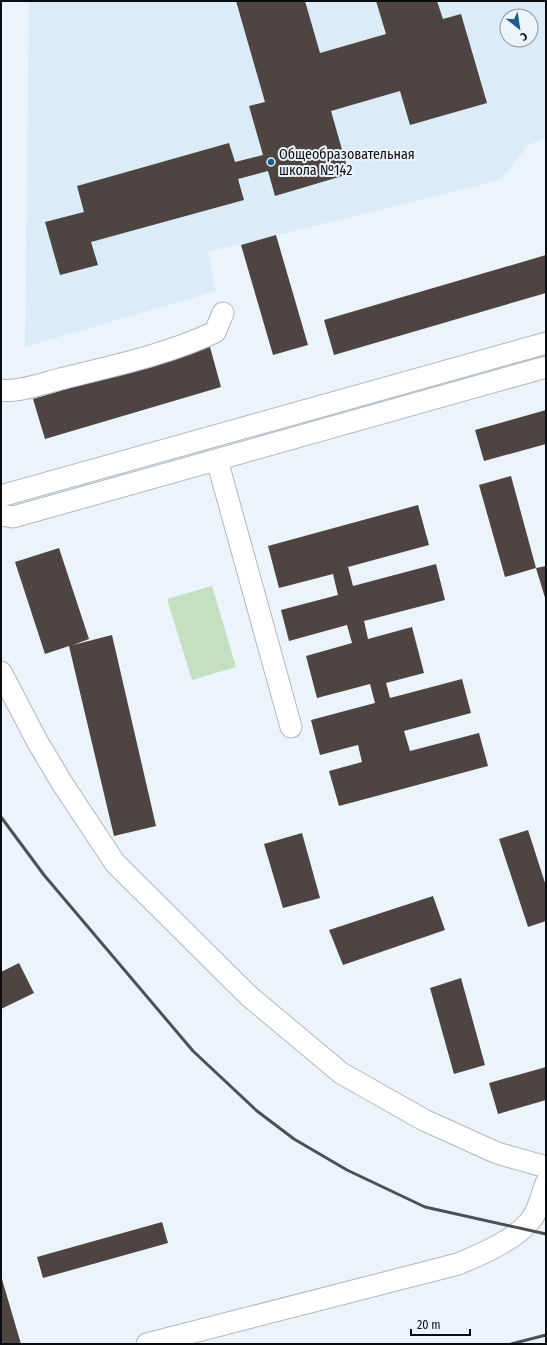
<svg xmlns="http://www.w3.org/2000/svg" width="547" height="1345" font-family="'Fira Sans Condensed',sans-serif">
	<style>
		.built { fill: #dbebf8; fill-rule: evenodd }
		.green { fill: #c5dfc1 }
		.building { fill: #4e4442 }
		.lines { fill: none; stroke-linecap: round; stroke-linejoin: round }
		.minor-casing { stroke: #b0b8bf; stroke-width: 23 }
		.minor { stroke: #fff; stroke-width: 21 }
		.rail { stroke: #4c5054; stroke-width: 3 }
		.poi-dot { fill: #1b5c91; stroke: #ebf4fb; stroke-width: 1.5 }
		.labels { text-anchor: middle; stroke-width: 4; stroke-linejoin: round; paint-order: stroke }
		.poi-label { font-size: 14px; fill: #0a0d0f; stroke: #ebf4fb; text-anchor: start }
	</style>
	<rect width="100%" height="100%" fill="#ebf4fb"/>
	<path class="built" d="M29,1H546V137L529,145L500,180L208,252L216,291L25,347ZM507,16H531V40H507Z"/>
	<path class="green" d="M212,586L236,667L192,680L167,599Z"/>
	<path class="building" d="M236,1H305L320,53L386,34L376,1H437L443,19L461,14L487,103L410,125L400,91L331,111L349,174L275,196L268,171L238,179L244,200L91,242L98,265L60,275L45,222L84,212L77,186L229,143L235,162L263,155L249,106L265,102Z
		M276,235L308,345L273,355L241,245Z
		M546,255V293L334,355L324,320Z
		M210,347L221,387L45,439L33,399Z
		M546,410V444L484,461L475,430Z
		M511,476L536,568L505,577L479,485Z
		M418,505L429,545L348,567L353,586L436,564L445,600L364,621L368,639L412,627L424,673L386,683L390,698L462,679L471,713L404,731L410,751L479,733L488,766L339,806L329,771L362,762L358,745L320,755L311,720L375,703L370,684L317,698L306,656L352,643L347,625L289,641L281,610L338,595L333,574L279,588L268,546Z
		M59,548L89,639L73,645L112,635L156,826L114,836L69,646L45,654L15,562Z
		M546,566V601L536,568Z
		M528,830L546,886V921L528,927L499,839Z
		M302,833L320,898L283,908L264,844Z
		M433,896L445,930L343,965L329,930Z
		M19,963L34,993L1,1009V972Z
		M461,978L485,1065L454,1074L430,988Z
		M546,1067V1100L498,1114L489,1083Z
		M162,1222L168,1243L43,1278L37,1257Z
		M1,1276L21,1344H1Z"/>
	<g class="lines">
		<defs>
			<path id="minor" d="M1,390C16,393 45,383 60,379C112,366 166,355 215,332L223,313
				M217,460L291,727
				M1,496L546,343
				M1,515L13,517L546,367
				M1,672L37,741L62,783L115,863L249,996L341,1073L424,1120L497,1153L546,1167
				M147,1344L458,1264C482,1254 518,1239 533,1217C539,1207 542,1194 546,1183"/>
		</defs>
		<use href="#minor" class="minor-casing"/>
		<use href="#minor" class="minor"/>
		<path class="rail" d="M1,817L44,875L193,1051L257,1111L294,1139L347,1170L425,1207L546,1234
			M511,1344L546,1335"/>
	</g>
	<circle class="poi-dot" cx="271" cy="162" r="4"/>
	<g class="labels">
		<g class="poi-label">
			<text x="279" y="159">Общеобразовательная<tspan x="279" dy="16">школа №142</tspan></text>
		</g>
	</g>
	<rect width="547" height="1345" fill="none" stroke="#0a0d0f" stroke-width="4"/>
	<g transform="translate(519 28) rotate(150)"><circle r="19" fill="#ebf4fb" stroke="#91989d"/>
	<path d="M0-3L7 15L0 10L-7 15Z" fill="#1b5c91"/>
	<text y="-6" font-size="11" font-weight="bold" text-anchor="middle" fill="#0a0d0f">С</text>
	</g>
	<path d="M411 1329v6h59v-6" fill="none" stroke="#0a0d0f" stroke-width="2"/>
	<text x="417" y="1329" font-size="12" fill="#0a0d0f" stroke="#ebf4fb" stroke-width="3" paint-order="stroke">20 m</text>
</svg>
